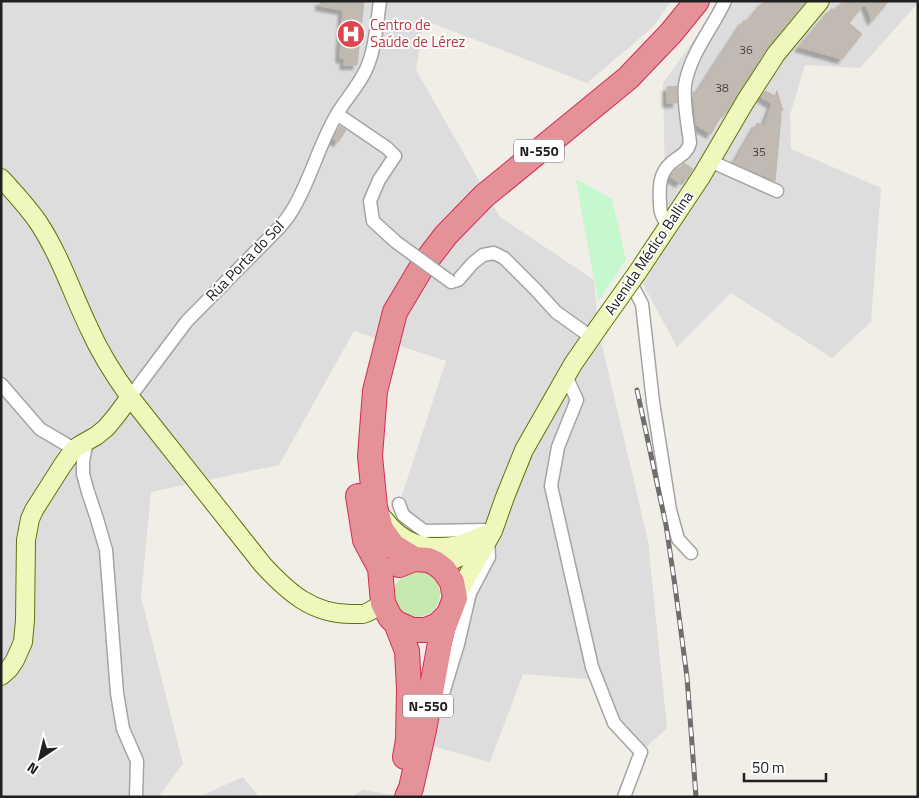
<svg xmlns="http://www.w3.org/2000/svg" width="919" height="798" font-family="'Titillium Web',sans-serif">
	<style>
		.residential { fill: #dedddd }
		.grass { fill: #c5e8ae }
		.park { fill: #c6f8cf }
		.building { fill: #c0bab3; stroke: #c1b6a9; filter: url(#shadow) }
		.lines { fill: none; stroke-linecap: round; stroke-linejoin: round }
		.street-casing { stroke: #a4a4a4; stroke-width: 15 }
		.secondary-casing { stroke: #5e7509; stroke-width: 20 }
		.highway-casing { stroke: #d52c55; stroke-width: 26 }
		.street { stroke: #fff; stroke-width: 12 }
		.secondary { stroke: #eff7bd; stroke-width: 18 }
		.highway { stroke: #e49198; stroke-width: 24 }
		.rail-casing { stroke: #6e6e6e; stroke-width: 5 }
		.rail { stroke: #fff; stroke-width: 3; stroke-dasharray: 9; stroke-linecap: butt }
		.street-bridge-casing { stroke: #a4a4a4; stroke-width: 15; stroke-linecap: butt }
		.secondary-bridge-casing { stroke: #5e7509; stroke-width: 20; stroke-linecap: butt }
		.street-bridge { stroke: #fff; stroke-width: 12 }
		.secondary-bridge { stroke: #eff7bd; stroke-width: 18 }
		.labels { text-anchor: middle; stroke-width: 4; stroke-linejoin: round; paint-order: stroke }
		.number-label { font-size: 12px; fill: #484645 }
		.shield { fill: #fff; stroke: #636363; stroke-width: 1 }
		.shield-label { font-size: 14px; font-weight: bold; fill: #202020 }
		.health-label { font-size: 15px; fill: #be3a42; stroke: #fff; text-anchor: start }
		.street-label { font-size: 15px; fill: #202020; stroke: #fff }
	</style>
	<defs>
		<filter id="shadow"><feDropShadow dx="-4.5" dy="4.5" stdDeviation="1" flood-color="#0004"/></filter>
	</defs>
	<rect width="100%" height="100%" fill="#f0eee6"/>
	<path class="residential" d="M1,1H671L653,27L587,83L424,20L416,70L500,217L594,280L598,328L648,541L667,728L641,752L597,680L523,674L490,762L421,743L449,614L424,532L399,504L446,361L354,331L279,465L151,492L141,597L183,764L158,797H1Z
		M720,1H918V3L860,68L805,65L790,115L791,149L881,188L871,322L832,358L731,293L677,347L637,273L668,225L665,182L663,83L718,7Z
		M243,777L259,797H198Z
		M363,790L404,797H351Z"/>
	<path class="grass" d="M394 594a23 23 0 1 1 46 0a23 23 0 1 1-46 0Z"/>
	<path class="park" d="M578,180L612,199L626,260L598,301L576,181Z"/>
	<path class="building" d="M320,1H364L357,65H344L345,59L340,58L343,10L320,6Z
		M764,1H806L767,48L726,113L723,112L711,134L696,125L693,92L696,94L744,20L747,22Z
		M843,1H889L872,21L865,3L849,23L862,34L842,59L799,47L832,8L835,11Z
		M677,86V103H667V87Z
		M765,91L775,96L777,91L783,111L781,110V116L775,181L734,163L757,123L764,125L772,104L761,97Z
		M340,126L346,130L338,142L333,139Z
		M684,163L693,169L686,180L683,178L680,183L670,177L676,169L680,168Z"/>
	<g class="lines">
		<defs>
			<path id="street" d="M337,114L387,148L395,156L379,180L370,201L373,221L396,242
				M710,161L777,191
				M668,225C666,222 663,219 662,215C660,211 660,207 660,203C659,188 659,173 671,163C679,156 687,154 690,143C688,124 683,104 685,85C690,54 712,29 725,1
				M451,282L458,280L473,263L483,255L494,253L504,258L536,290L556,312L591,337
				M629,284L634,289L642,304L653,402L670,510L678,539L691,553
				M566,376L577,400L558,447L551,486L592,667L614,723L641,752L624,797
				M1,384L40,429L74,449
				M130,397L187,321L274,233C281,226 288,218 293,209C311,179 319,144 337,114C347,97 363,81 369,62C376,44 377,21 380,1
				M87,440L83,462V474L88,492L97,519L106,550L117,693L123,729L137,761L136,797
				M399,504L403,515L424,531L489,530
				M438,710L458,644L470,593L489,557L488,540"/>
			<path id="secondary" d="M1,178C14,192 27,206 38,222C60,255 72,293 89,328C100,353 114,375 130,397L263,565C288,592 312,614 351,614C355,614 359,614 363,614C370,612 377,607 383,603
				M637,273L701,177L745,102L776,54L820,1
				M384,519C403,545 427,551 458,545C466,543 475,539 484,535
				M435,563C455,563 463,556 477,542
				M455,598L493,531L505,497L524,450L573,364L598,328
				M1,676L9,669L15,660L23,642L25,620L26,540L30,519L34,510L62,466L74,449L80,445L96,436L106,428L116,416L130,397"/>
			<path id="highway" d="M358,496L365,540L380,568L383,603L390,617L396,623L412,630H426L438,625L449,614
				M414,559L393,546L381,529L375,507L370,456L375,391L395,312L423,265L446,235L484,196L628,78L671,33L697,1
				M399,565L414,559L428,560L435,563L444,570L452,582L455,598L442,632L424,730L411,788L407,797
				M396,623L407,651L409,689L408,740L405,757"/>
		</defs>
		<use href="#street" class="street-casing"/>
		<use href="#secondary" class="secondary-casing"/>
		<use href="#highway" class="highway-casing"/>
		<use href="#street" class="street"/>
		<use href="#secondary" class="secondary"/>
		<use href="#highway" class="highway"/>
		<defs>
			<path id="rail" d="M637,390L666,525L675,586L687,677L696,797"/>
		</defs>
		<use href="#rail" class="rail-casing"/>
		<use href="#rail" class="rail"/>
		<defs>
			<path id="street-bridge" d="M396,242L451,282"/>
			<path id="secondary-bridge" d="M598,328L637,273"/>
		</defs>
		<use href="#street-bridge" class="street-bridge-casing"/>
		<use href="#secondary-bridge" class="secondary-bridge-casing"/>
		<use href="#street-bridge" class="street-bridge"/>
		<use href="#secondary-bridge" class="secondary-bridge"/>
	</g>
	<defs>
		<symbol id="hospital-disc" viewBox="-11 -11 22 22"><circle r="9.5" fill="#e0444e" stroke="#fff"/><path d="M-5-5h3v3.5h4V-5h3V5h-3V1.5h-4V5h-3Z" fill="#fff"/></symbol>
	</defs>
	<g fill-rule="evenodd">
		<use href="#hospital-disc" x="335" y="18" width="32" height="32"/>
	</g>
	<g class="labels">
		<g class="number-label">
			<text x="746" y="54">36</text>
			<text x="722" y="92">38</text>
			<text x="759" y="156">35</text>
		</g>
		<g class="shield">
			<rect x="514" y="139.5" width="50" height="23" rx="4"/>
			<rect x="403" y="694.5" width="50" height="23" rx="4"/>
		</g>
		<g class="shield-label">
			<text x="539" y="156">N-550</text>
			<text x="428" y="711">N-550</text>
		</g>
		<g class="health-label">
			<text x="370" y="30">Centro de<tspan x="370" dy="17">Saúde de Lérez</tspan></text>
		</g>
		<g class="street-label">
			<text transform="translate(649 253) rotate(-56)" y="5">Avenida Médico Ballina</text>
			<text transform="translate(245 261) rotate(-46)" y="5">Rúa Porta do Sol</text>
		</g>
	</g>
	<rect width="919" height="798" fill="none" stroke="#202020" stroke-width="5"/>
	<g transform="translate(40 758) rotate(215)" stroke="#ffffff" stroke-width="4" paint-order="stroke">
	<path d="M0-4L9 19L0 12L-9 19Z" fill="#202020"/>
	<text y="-8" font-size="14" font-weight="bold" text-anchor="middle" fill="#202020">N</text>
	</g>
	<path d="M744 773v8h82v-8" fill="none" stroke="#202020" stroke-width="2.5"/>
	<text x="752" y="773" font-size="15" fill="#202020" stroke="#ffffff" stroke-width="4" paint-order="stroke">50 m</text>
</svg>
